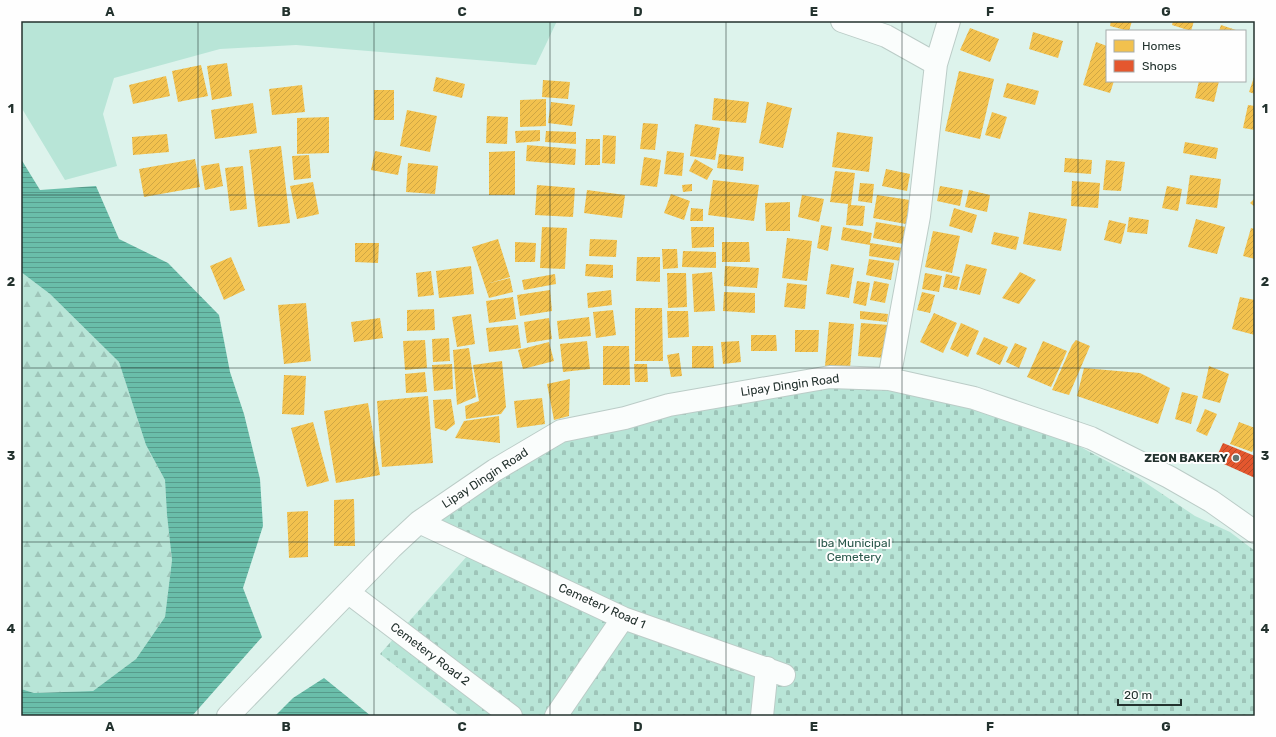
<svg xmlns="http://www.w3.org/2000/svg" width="1276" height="737" font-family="Rubik,sans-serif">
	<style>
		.green { fill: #b8e5d7 }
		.forest { fill: url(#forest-firs) }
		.cemetery { fill: url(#cemetery-stones) }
		.water { fill: url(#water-rules) }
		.homes { fill: url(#homes-hatch) }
		.shops { fill: url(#shops-hatch) }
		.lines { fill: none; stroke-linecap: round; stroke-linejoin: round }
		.minor-casing { stroke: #bbccc7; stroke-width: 24 }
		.minor { stroke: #fafdfc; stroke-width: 22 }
		.grid { fill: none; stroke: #23322e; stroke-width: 1; stroke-opacity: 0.55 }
		.poi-dot { fill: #647670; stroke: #fefefe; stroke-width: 1.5 }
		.labels { text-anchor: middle; stroke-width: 4; stroke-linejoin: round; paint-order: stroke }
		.street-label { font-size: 12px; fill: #23322e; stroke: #fefefe }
		.poi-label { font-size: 12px; font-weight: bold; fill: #23322e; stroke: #fefefe; text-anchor: end }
		.park-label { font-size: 12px; fill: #2b594c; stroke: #fefefe }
		.neatline { fill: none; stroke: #23322e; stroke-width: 1.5 }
		.grid-label { font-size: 13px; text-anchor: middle; font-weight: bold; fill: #23322e }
	</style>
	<defs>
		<pattern id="forest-firs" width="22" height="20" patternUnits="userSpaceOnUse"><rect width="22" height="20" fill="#b8e5d7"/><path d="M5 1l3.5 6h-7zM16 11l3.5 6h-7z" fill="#9ec5b9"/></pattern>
		<pattern id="cemetery-stones" width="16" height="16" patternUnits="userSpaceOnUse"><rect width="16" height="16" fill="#b8e5d7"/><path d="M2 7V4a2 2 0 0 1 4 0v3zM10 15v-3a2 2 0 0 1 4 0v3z" fill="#9ec5b9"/></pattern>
		<pattern id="water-rules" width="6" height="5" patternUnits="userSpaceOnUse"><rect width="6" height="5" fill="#6abeaa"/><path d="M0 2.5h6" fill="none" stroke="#579b8b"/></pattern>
		<pattern id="homes-hatch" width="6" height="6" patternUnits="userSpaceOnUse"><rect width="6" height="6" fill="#f2c14e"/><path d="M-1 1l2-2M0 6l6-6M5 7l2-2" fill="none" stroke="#cfa644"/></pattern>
		<pattern id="shops-hatch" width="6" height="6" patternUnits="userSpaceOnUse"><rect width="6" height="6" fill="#e4572e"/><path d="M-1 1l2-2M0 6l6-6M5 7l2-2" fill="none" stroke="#b84928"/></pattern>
	</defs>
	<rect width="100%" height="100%" fill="#ddf3ec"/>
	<path class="green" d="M21,21H557L536,65L296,45L220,49L114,78L103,114L117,166L65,180L21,107Z"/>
	<path class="forest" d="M21,272L50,294L119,362L146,445L165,480L167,515L172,560L165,617L136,659L93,691L34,693L21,689Z"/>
	<path class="cemetery" d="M863,383L974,403L1075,444L1140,479L1195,516L1230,532L1255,551V716H460L380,654L476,546L431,524L569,435L675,410Z"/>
	<path class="water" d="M21,159L40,190L96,186L119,239L168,263L219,315L230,372L244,414L260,479L263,526L243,588L262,637L192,716H21V689L34,693L93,691L136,659L165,617L172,560L167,515L165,480L146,445L119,362L50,294L21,272Z
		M324,678L371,716H275L293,698Z"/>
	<path class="homes" d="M1111,21H1132L1129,31L1110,26Z
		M1173,21H1194L1191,31L1172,25Z
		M1221,25L1236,30L1235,31H1219Z
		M970,28L999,39L990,62L960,50Z
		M1033,32L1063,41L1058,58L1029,49Z
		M1096,42L1107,46V81H1114L1110,93L1083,85Z
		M227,63L232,96L212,100L207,66Z
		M201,65L208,96L178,102L172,71Z
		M959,71L994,79L980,139L945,131Z
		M1255,74V94L1249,92Z
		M166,76L170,96L133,104L129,85Z
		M436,77L465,84L462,98L433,91Z
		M543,80L570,82L568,99L542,97Z
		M1199,81H1219L1214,102L1195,98Z
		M1007,83L1039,91L1035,105L1003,97Z
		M302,85L305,112L272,115L269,89Z
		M374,90H394V120H374Z
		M714,98L749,102L746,123L712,120Z
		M546,99V126L520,127V100Z
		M551,102L575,105L572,126L548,123Z
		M767,102L792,108L783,148L759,143Z
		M253,103L257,133L215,139L211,110Z
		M1248,105L1255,106V130L1243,128Z
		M407,110L437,116L430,152L400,146Z
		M992,112L1007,117L1000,139L985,135Z
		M487,116L508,117L507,144L486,143Z
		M329,117V153L297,154V118Z
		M643,123L658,124L655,150L640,149Z
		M695,124L720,128L715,160L690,156Z
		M540,130V141L516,143L515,131Z
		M546,131L576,132V144L545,142Z
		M837,132L873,137L869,172L832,167Z
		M167,134L169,152L133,155L132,137Z
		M603,135L616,136L615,164L602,163Z
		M586,139H600V165H585Z
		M1185,142L1218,148L1216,159L1183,153Z
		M527,145L576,149L575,165L526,161Z
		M281,146L290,223L258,227L249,150Z
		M375,151L402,156L398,175L371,170Z
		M515,151V195H489V152Z
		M667,151L684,153L682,176L664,174Z
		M719,154L744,157L743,171L717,168Z
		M309,155L311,178L294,180L292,156Z
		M644,157L661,160L657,187L640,185Z
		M1065,158L1092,160L1091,174L1064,172Z
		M195,159L200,187L144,197L139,169Z
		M695,159L713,169L707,180L689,171Z
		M1106,160L1125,162L1121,191L1103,190Z
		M219,163L223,186L205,190L201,166Z
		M408,163L438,166L435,194L406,192Z
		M243,166L247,209L230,211L225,168Z
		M886,169L910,174L907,191L882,186Z
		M835,171L855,173L851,205L865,206L863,226L846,225L848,204L830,202Z
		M1190,175L1221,179L1217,208L1186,204Z
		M713,180L759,185L754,221L708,215Z
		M1072,181L1100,183L1098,208L1071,206Z
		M313,182L319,214L297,219L290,186Z
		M860,183L874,184L872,203L858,201Z
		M692,184V191L683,192L682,185Z
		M537,185L575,188L573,217L535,215Z
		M940,186L963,190L960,206L937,201Z
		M1167,186L1182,189L1178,211L1162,208Z
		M587,190L625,195L622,218L584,213Z
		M969,190L990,195L987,212L965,207Z
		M671,194L690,201L684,220L664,213Z
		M802,195L824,199L819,222L798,217Z
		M877,195L910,200L906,224L873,218Z
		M1255,198V207L1250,203Z
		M790,202V231H766L765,203Z
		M691,208L703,209V221H690Z
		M954,208L977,215L972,233L949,226Z
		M1029,212L1067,219L1061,251L1023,244Z
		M1129,217L1149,220L1147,234L1127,232Z
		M1196,219L1225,227L1217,254L1188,247Z
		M1109,220L1126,224L1121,244L1104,240Z
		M876,222L906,227L903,244L873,238Z
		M821,225L832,227L828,251L817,248Z
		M542,227L567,228L565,269L540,268Z
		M691,227H714V247L692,248Z
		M843,227L872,233L870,243L903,248L901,261L869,256L870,245L841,240Z
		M1251,228L1255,229V259L1243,256Z
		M933,231L960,236L952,273L925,267Z
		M994,232L1019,237L1016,250L991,244Z
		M787,238L812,241L807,281L782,278Z
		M498,239L510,277L490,283L510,278L513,292L489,298L472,247Z
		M590,239L617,240L616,257L589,256Z
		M515,242L536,243L535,262H515Z
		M722,242H749L750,262H722Z
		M355,243H379L378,263L355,262Z
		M662,249H677L678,268L663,269Z
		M683,251L716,252V268L682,267Z
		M231,257L245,290L224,300L210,266Z
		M637,257H660V282L636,281Z
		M869,259L894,263L891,280L866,275Z
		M586,264L613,265V278L585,276Z
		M831,264L854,268L849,298L826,294Z
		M966,264L987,269L980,295L959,290Z
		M471,266L474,294L439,298L436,271Z
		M725,266L759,268L757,288L724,286Z
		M431,271L434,295L418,297L416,273Z
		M712,272L715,311L694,312L692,274Z
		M1020,272L1036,280L1019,304L1002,298Z
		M667,273H686L687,307L668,308Z
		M925,273L942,276L939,292L922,289Z
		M555,274L556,284L524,290L522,280Z
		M946,274L960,277L957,290L943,287Z
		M857,281L870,283L866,306L853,303Z
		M874,281L889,284L885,303L870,300Z
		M787,283L807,285L805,309L784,307Z
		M550,290L552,311L520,316L517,295Z
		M611,290L612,305L588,308L587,293Z
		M724,292L755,293V313L723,311Z
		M922,292L935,295L930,313L917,310Z
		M513,297L516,319L489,323L486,301Z
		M1240,297L1255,300V335L1232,329Z
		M306,303L311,361L284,364L278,305Z
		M635,308H662L663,361H635Z
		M434,309L435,330L407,331V310Z
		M613,310L616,335L596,338L593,312Z
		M667,311H688L689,337L668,338Z
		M860,311L888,314L887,322L860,319Z
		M934,313L957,323L943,353L920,342Z
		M471,314L475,344L457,347L452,317Z
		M589,317L591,336L559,339L557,321Z
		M380,318L383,338L354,342L351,322Z
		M549,318L552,339L527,343L524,322Z
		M829,322L854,324L850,368L825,366Z
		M861,323L889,325L885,358L858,356Z
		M961,323L979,331L968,357L950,349Z
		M518,325L521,348L489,352L486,328Z
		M795,330H819L818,352H795Z
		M751,335H776L777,351H751Z
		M984,337L1008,347L1000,365L976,354Z
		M449,338L450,361L433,362L432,339Z
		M425,340L427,368L405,370L403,341Z
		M1076,340L1090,346L1069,395L1052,390L1072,345Z
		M587,341L590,369L563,372L560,344Z
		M739,341L741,362L723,364L721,342Z
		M1043,341L1067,351L1051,387L1027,377Z
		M549,342L554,361L523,369L518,350Z
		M1015,343L1027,348L1019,368L1006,362Z
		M603,346H629L630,385H603Z
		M692,346H713L714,368H692Z
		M469,348L476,397L457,405L453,350Z
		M679,353L682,376L671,377L667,355Z
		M502,361L506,407L501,414L466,419L465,406L479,401L473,365Z
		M452,364L453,389L434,391L432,365Z
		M634,364H647L648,382H635Z
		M1209,366L1229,374L1220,403L1202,398Z
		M1084,368L1140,373L1170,388L1158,424L1077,396Z
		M425,372L427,392L406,393L405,374Z
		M284,375L306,376L304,415L282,414Z
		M570,379L569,416L554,420L547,384Z
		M1182,392L1198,396L1191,424L1175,419Z
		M428,396L433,463L382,467L377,401Z
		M542,398L545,424L517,428L514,401Z
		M451,399L455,424L446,431L435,428L433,400Z
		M368,403L380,475L336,483L324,411Z
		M1205,409L1217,414L1207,436L1196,431Z
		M499,416L500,443L455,438L464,421Z
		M313,422L329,481L307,487L291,428Z
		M1239,422L1255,428V445L1252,452L1230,444Z
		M354,499L355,546H334V500Z
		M308,511V557L289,558L287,512Z"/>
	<path class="shops" d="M1223,443L1255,456V478L1215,460Z"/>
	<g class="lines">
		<defs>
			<path id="minor" d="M842,21L886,36L936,64
				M889,379L919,216L936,64L949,21
				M419,522L623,618L784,675
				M349,593L511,716
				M228,716L391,548L419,522L495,470L561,431L625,418L669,405L830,377L889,379L974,398L1091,438L1169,477L1211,501L1255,532
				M556,716L623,618
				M762,716L767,668"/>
		</defs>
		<use href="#minor" class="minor-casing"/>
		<use href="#minor" class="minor"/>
	</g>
	<path class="grid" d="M198,21V716M374,21V716M550,21V716M726,21V716M902,21V716M1078,21V716M21,195H1255M21,368H1255M21,542H1255"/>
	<circle class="poi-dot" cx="1236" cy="458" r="4"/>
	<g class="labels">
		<g class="street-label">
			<text transform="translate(790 385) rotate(-8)" y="4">Lipay Dingin Road</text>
			<text transform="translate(485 478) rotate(-33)" y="4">Lipay Dingin Road</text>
			<text transform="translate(602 606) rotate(24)" y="4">Cemetery Road 1</text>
			<text transform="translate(430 654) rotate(37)" y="4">Cemetery Road 2</text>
		</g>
		<g class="poi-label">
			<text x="1228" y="462">ZEON BAKERY</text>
		</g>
		<g class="park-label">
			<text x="854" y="547">Iba Municipal<tspan x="854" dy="14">Cemetery</tspan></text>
		</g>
	</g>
	<rect width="1276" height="737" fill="none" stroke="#fefefe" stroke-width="44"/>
	<rect x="1106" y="30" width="140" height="52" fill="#fefefe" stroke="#a6acab"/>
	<rect x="1114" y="40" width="20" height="12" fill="#f2c14e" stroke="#a6acab"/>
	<text x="1142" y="50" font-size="12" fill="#23322e">Homes</text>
	<rect x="1114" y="60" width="20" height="12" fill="#e4572e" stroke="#a6acab"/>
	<text x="1142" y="70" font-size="12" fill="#23322e">Shops</text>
	<path d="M1118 699v6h63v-6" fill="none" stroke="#23322e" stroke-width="2"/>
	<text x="1124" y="699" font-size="12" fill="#23322e" stroke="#fefefe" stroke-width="3" paint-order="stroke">20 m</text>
	<rect x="22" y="22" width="1232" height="693" class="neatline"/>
	<g class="grid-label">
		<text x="110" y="16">A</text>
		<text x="286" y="16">B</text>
		<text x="462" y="16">C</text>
		<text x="638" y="16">D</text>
		<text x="814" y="16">E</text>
		<text x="990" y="16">F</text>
		<text x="1166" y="16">G</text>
		<text x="11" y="113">1</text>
		<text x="1265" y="113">1</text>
		<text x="11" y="286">2</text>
		<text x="1265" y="286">2</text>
		<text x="11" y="460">3</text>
		<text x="1265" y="460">3</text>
		<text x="11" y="633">4</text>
		<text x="1265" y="633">4</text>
		<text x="110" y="731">A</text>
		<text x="286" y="731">B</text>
		<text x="462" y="731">C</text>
		<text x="638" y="731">D</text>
		<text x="814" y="731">E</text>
		<text x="990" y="731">F</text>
		<text x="1166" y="731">G</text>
	</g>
</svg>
